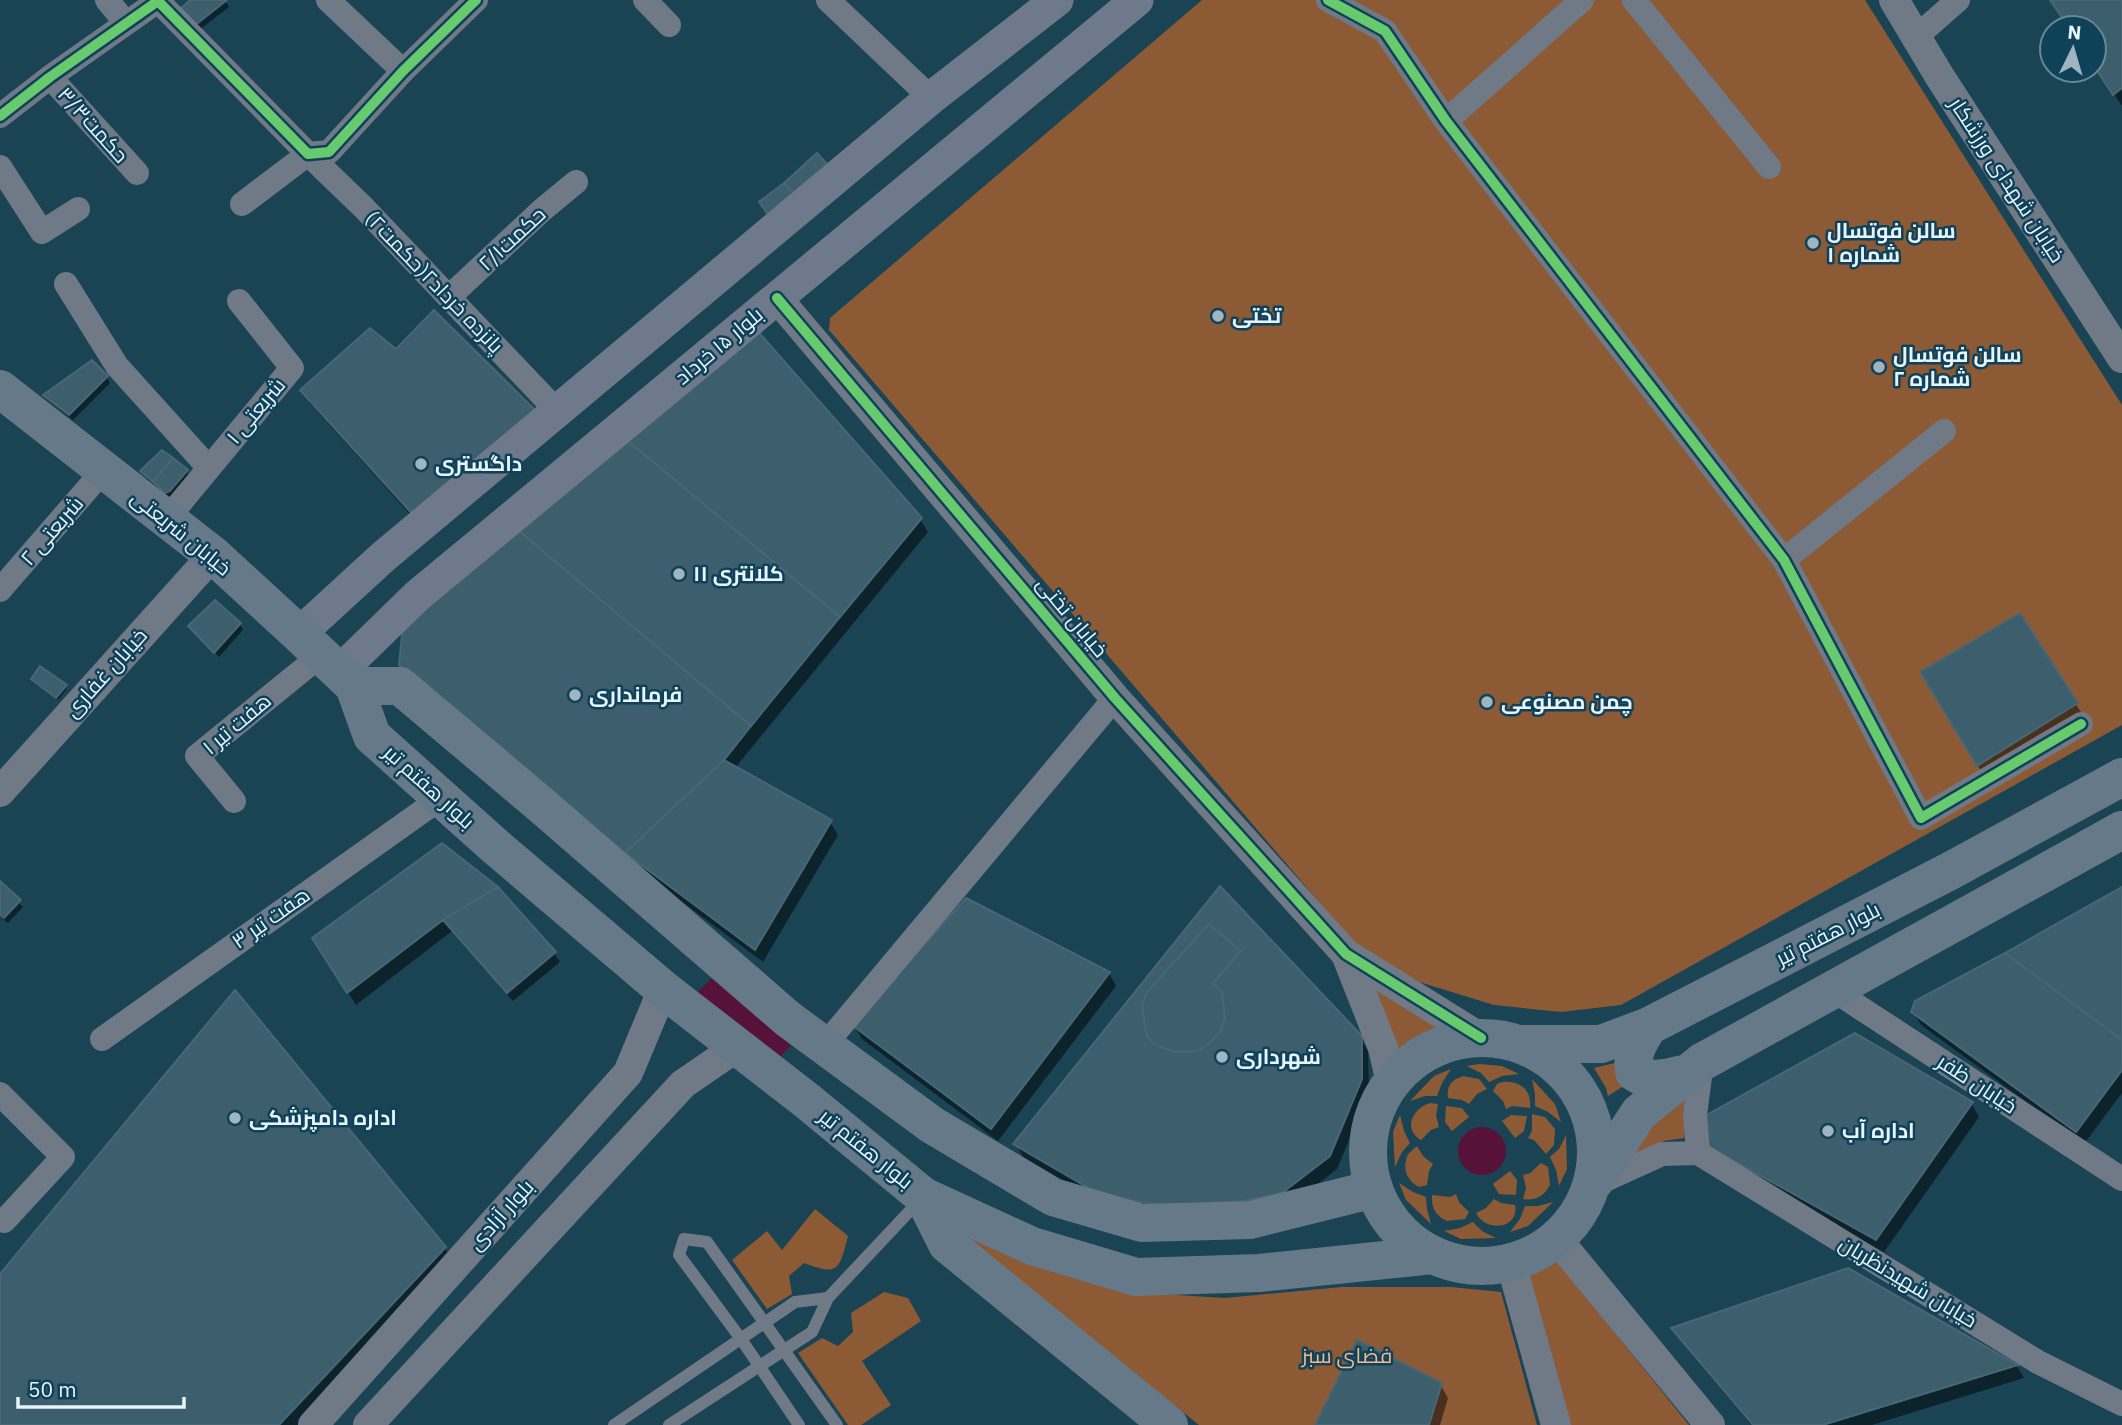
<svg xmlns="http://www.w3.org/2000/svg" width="2122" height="1425" font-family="'IBM Plex Sans',Cairo,sans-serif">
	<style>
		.green { fill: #8c5a35 }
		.water { fill: #57123a }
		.shadow { fill: #0007 }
		.building { fill: #3d5e6c; stroke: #486775; stroke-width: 2 }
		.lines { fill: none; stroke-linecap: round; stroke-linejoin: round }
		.service { stroke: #707a87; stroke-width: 12 }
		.minor { stroke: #707a87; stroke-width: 24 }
		.tertiary { stroke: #707a87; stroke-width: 30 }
		.secondary { stroke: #6e7a8b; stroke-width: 33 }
		.primary { stroke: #667989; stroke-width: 38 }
		.cycleway-casing { stroke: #0f4159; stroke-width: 15 }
		.cycleway { stroke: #67ca6e; stroke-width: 10 }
		.poi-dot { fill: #9fb6c1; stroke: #0f4159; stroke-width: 2.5 }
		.labels { text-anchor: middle; stroke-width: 5; stroke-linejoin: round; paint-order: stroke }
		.street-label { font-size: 21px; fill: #e7f4fb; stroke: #0f4159 }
		.poi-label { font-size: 21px; font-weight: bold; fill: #e7f4fb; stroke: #0f4159; text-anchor: start }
		.park-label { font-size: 21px; fill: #f6b890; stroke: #0f4159 }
	</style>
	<rect width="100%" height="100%" fill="#1a4354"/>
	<path class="green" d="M1202,0H1865L2122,405V725L1621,1005L1561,1012L1494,1005L1416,981L1356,945L829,330L830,318Z
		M1353,963L1470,1036C1434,1041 1419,1050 1392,1075Z
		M1619,1062L1633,1080L1608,1096L1606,1088L1594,1068Z
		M1479,1064L1502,1066L1519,1074L1502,1076L1489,1082L1481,1073L1467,1066Z
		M1451,1069L1442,1083L1437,1096H1425L1410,1101L1434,1076Z
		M1463,1076L1479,1079L1487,1089L1477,1094L1469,1104L1462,1100L1448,1098C1446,1087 1452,1079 1463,1076Z
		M1532,1079L1555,1104L1561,1122L1548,1112L1535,1106V1094Z
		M1687,1081L1684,1138L1664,1141L1618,1166Z
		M1502,1082C1520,1080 1532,1090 1530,1108L1512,1106L1506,1109L1503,1101L1493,1091L1497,1084Z
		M1430,1103L1438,1104L1436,1115L1439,1127L1431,1130L1421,1140C1402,1129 1413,1108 1430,1103Z
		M1446,1106L1462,1108L1469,1117L1452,1131L1445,1122Z
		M1532,1114L1545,1117L1555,1129L1554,1145L1546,1154L1534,1140L1528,1138L1532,1131Z
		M1400,1115L1404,1131L1410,1143L1402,1152L1395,1167L1393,1132Z
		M1511,1115L1527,1116L1524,1131L1515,1138L1502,1121Z
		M1566,1135L1567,1169L1559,1186L1556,1170L1550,1157L1559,1149Z
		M1417,1146L1423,1156L1433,1164L1429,1171L1427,1185L1419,1187C1406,1180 1402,1168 1408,1154Z
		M1541,1163L1548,1167L1550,1185C1544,1196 1536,1201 1523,1199L1526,1188L1523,1175L1530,1173Z
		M1510,1171L1517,1180L1516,1195L1499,1194L1493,1184Z
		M1399,1183L1413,1192L1426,1197L1427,1209L1431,1224L1406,1200Z
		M1456,1194L1459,1202L1469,1212L1465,1219L1447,1221C1436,1216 1431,1208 1432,1195L1450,1197Z
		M1494,1199L1501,1203L1515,1205C1520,1229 1486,1233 1476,1213L1486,1208Z
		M1553,1202L1528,1226L1510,1232L1520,1219L1525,1206H1538Z
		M815,1209L848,1236C839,1271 838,1276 804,1263L789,1276L792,1294L767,1309L732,1260L767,1231L782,1250Z
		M1473,1222L1482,1231L1496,1238L1461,1239L1444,1231L1460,1228Z
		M964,1237L1146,1293L1224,1298L1342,1287H1451L1501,1292L1537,1425H1199Z
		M1554,1257L1689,1425H1563L1510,1272Z
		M884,1292L908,1298L921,1321L862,1361L891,1405L861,1425H848L798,1353L822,1338L838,1346L853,1332L851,1313Z"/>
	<path class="water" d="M712,978L793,1043L775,1063L692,998Z
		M1458 1151a24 24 0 1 1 48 0a24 24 0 1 1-48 0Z"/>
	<path class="shadow" d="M193,0H225L229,7L198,31Z
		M2051,0H2122V106L2094,64V28H2070Z
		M396,352L422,528L310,403L302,390Z
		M107,377L110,383L73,420L49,401L45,396Z
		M142,471L187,472L190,478L170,498L148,481Z
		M920,519L928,532L735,768L830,822L838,835L763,962L634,866L408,678Z
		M215,602L240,624L243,630L219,657L190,627Z
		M2020,616L2084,717L1985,778L1923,672Z
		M41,669L67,689L58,700L34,681Z
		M442,846L554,953L560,962L513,1001L452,931L356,1005L321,951Z
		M0,883L23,907L8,923L0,917Z
		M2122,889V1093L2084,1144L1921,1025L1913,1012Z
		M1109,973L1116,986L998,1141L862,1039L854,1026Z
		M1855,1035L1972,1104L1979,1117L1884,1252L1711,1156Z
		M1360,1037L1368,1051L1369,1093L1337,1169L1290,1206L1113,1210L1023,1157L1016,1144Z
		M445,1248L452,1261L298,1425H0V1277Z
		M1847,1270L2017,1366L2024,1378L1872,1425H1751L1681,1341L1674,1329Z
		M1440,1384L1448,1398L1440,1425H1317Z"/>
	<path class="building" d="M190,0H227L194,26L178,11Z
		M2050,0H2122V88L2113,95L2094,66V28H2069Z
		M817,153L837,175L801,200L784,183Z
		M784,183L801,200L774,223L759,202Z
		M434,310L537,412L414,516L300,390L370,328L396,349Z
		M755,328L922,518L840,617L622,436Z
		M92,360L108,376L69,415L43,395Z
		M622,436L840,617L751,726L519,531Z
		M162,450L173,458L153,482L140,471Z
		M173,458L188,470L170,491L165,493L153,482Z
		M519,531L751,726L724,760L625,853L399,665L404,616Z
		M215,600L241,623L214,653L188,626Z
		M2020,613L2078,703L1977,766L1920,672Z
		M40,666L67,685L56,698L31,679Z
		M724,760L832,820L755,950L625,853Z
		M442,843L498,887L443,920L347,993L312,938Z
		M0,881L21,900L4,918L0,915Z
		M1220,886L1362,1036V1079L1330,1156L1282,1193L1198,1210L1104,1197L1013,1144Z
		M498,887L556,952L507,993L443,920Z
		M2122,887V1040L2005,953Z
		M966,898L1110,972L991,1129L852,1025Z
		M1209,924L1241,951L1213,983L1222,992L1225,1018L1221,1031L1209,1044L1197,1051L1174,1052L1155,1045L1147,1036L1142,1007L1144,1000L1147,992Z
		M2005,953L2122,1040V1070L2076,1132L1911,1012L1915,1001Z
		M235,990L446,1247L279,1425H0V1274Z
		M1855,1033L1973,1102L1876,1240L1702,1143L1701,1118Z
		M1848,1268L2018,1365L1823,1425H1753L1671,1328Z
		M1357,1340L1442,1383L1429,1425H1315Z"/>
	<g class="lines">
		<path class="service" d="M614,1425L795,1302L828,1298
			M669,1425L812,1332L828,1298L921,1199
			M799,1425L741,1339L679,1255L684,1239L707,1242L837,1425"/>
		<path class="minor" d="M107,0L126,23
			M328,0L403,71
			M645,0L669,25
			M828,0L931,98
			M1328,0L1385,31L1446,121L1784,560L1921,818L2081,724
			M1634,0L1769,167
			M1916,37L1958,0
			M50,77L137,173
			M0,116L50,77L158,1L308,154L329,152L403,71L476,0
			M1446,121L1582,0
			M0,167L42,232L78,209
			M242,204L308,154L363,207L558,412
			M66,284L117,366L209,468
			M449,297L541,211L576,182
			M166,520L292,368L239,301
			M1784,560L1944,431
			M0,590L103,471
			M234,801L197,756L321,655
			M1833,990L2122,1179
			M102,1039L441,798
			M824,1046L1115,698
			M0,1094L63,1157L4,1221
			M1698,1153L2038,1362L2122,1404
			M1596,1184L1662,1154L1698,1153L1695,1115L1702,1062"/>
		<path class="tertiary" d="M1894,0L1940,77L2122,358
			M777,298L1115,698L1346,954L1481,1038
			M0,792L213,555
			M1346,954L1383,1048L1391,1083
			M1557,1239L1710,1425
			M1511,1263L1556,1425
			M313,1425L628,1073L663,989
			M368,1425L683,1084L737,1047"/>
		<path class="secondary" d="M299,634L383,557L931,98L1057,0
			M339,672L417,596L1137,0"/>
		<path class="primary" d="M0,389L213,555L299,634L354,686L372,736L496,847L663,989L806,1100L923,1196L1032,1246L1136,1277L1259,1273L1433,1255
			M354,686H400L540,804L788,1019L932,1125L1053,1197L1142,1223L1250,1220L1374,1189
			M1649,1026C1639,1041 1631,1054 1634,1072C1650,1084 1670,1077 1688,1073
			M1368 1152a114 114 0 1 1 228 0a114 114 0 1 1-228 0Z
			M1521,1044H1601L1649,1026L1950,871L2122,777
			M1595,1181L1639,1113L1702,1062L2122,830
			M923,1196L947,1244L1169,1425"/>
		<defs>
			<path id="cycleway" d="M1328,0L1385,31L1446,121L1784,560L1921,818L2081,724
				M0,116L50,77L158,1L308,154L329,152L403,71L476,0
				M777,298L1115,698L1346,954L1481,1038"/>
		</defs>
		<use href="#cycleway" class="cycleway-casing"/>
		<use href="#cycleway" class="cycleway"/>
	</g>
	<g class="poi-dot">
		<circle cx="1813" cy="243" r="7"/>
		<circle cx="1218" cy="316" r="7"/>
		<circle cx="1879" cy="367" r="7"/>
		<circle cx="421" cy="464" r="7"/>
		<circle cx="679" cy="574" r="7"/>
		<circle cx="575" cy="695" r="7"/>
		<circle cx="1487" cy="702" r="7"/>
		<circle cx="1222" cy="1057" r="7"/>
		<circle cx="235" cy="1118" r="7"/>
		<circle cx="1828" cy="1131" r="7"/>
	</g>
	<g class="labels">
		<g class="street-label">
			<text transform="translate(93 125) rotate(48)" y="7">حکمت۳/۳</text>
			<text transform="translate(2007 180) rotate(57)" y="7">خیابان شهدای ورزشکار</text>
			<text transform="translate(512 239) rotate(-43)" y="7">حکمت۲/۱</text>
			<text transform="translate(434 282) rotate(46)" y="7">پانزده خرداد۲(حکمت۲)</text>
			<text transform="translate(719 346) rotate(-40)" y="7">بلوار ۱۵ خرداد</text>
			<text transform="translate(256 411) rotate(-50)" y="7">شریعتی ۱</text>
			<text transform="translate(52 531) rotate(-49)" y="7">شریعتی ۲</text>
			<text transform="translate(181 533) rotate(39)" y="7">خیابان شریعتی</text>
			<text transform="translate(1072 617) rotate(50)" y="7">خیابان تختی</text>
			<text transform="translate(106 673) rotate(-48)" y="7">خیابان غفاری</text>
			<text transform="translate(237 724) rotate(-40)" y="7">هفت تیر ۱</text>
			<text transform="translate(429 787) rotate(42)" y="7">بلوار هفتم تیر</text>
			<text transform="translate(271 918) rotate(-35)" y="7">هفت تیر ۳</text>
			<text transform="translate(1828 934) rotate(-27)" y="7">بلوار هفتم تیر</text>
			<text transform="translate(1977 1084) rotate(33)" y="7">خیابان ظفر</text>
			<text transform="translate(866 1149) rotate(39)" y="7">بلوار هفتم تیر</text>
			<text transform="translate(501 1215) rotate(-48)" y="7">بلوار آزادی</text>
			<text transform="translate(1908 1282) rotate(31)" y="7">خیابان شهیدنظریان</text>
		</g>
		<g class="poi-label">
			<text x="1827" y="238">سالن فوتسال<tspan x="1827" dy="24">شماره ۱</tspan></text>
			<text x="1232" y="323">تختی</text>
			<text x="1893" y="362">سالن فوتسال<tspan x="1893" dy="24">شماره ۲</tspan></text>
			<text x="435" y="471">داگستری</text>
			<text x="693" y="581">کلانتری ۱۱</text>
			<text x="589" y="702">فرمانداری</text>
			<text x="1501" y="709">چمن مصنوعی</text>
			<text x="1236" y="1064">شهرداری</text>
			<text x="249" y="1125">اداره دامپزشکی</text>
			<text x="1842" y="1138">اداره آب</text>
		</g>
		<g class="park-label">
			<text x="1347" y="1363">فضای سبز</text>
		</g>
	</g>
	<g transform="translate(2073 49) rotate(5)"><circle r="33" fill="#0f4159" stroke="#65899a" stroke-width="2"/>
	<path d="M0-5L12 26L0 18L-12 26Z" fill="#9fb6c1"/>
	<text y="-10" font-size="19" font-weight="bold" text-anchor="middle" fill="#e7f4fb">N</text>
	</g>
	<path d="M18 1397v10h166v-10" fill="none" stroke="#e7f4fb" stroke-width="3.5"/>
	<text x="28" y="1397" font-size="21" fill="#e7f4fb" stroke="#0f4159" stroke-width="5" paint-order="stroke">50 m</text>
</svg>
